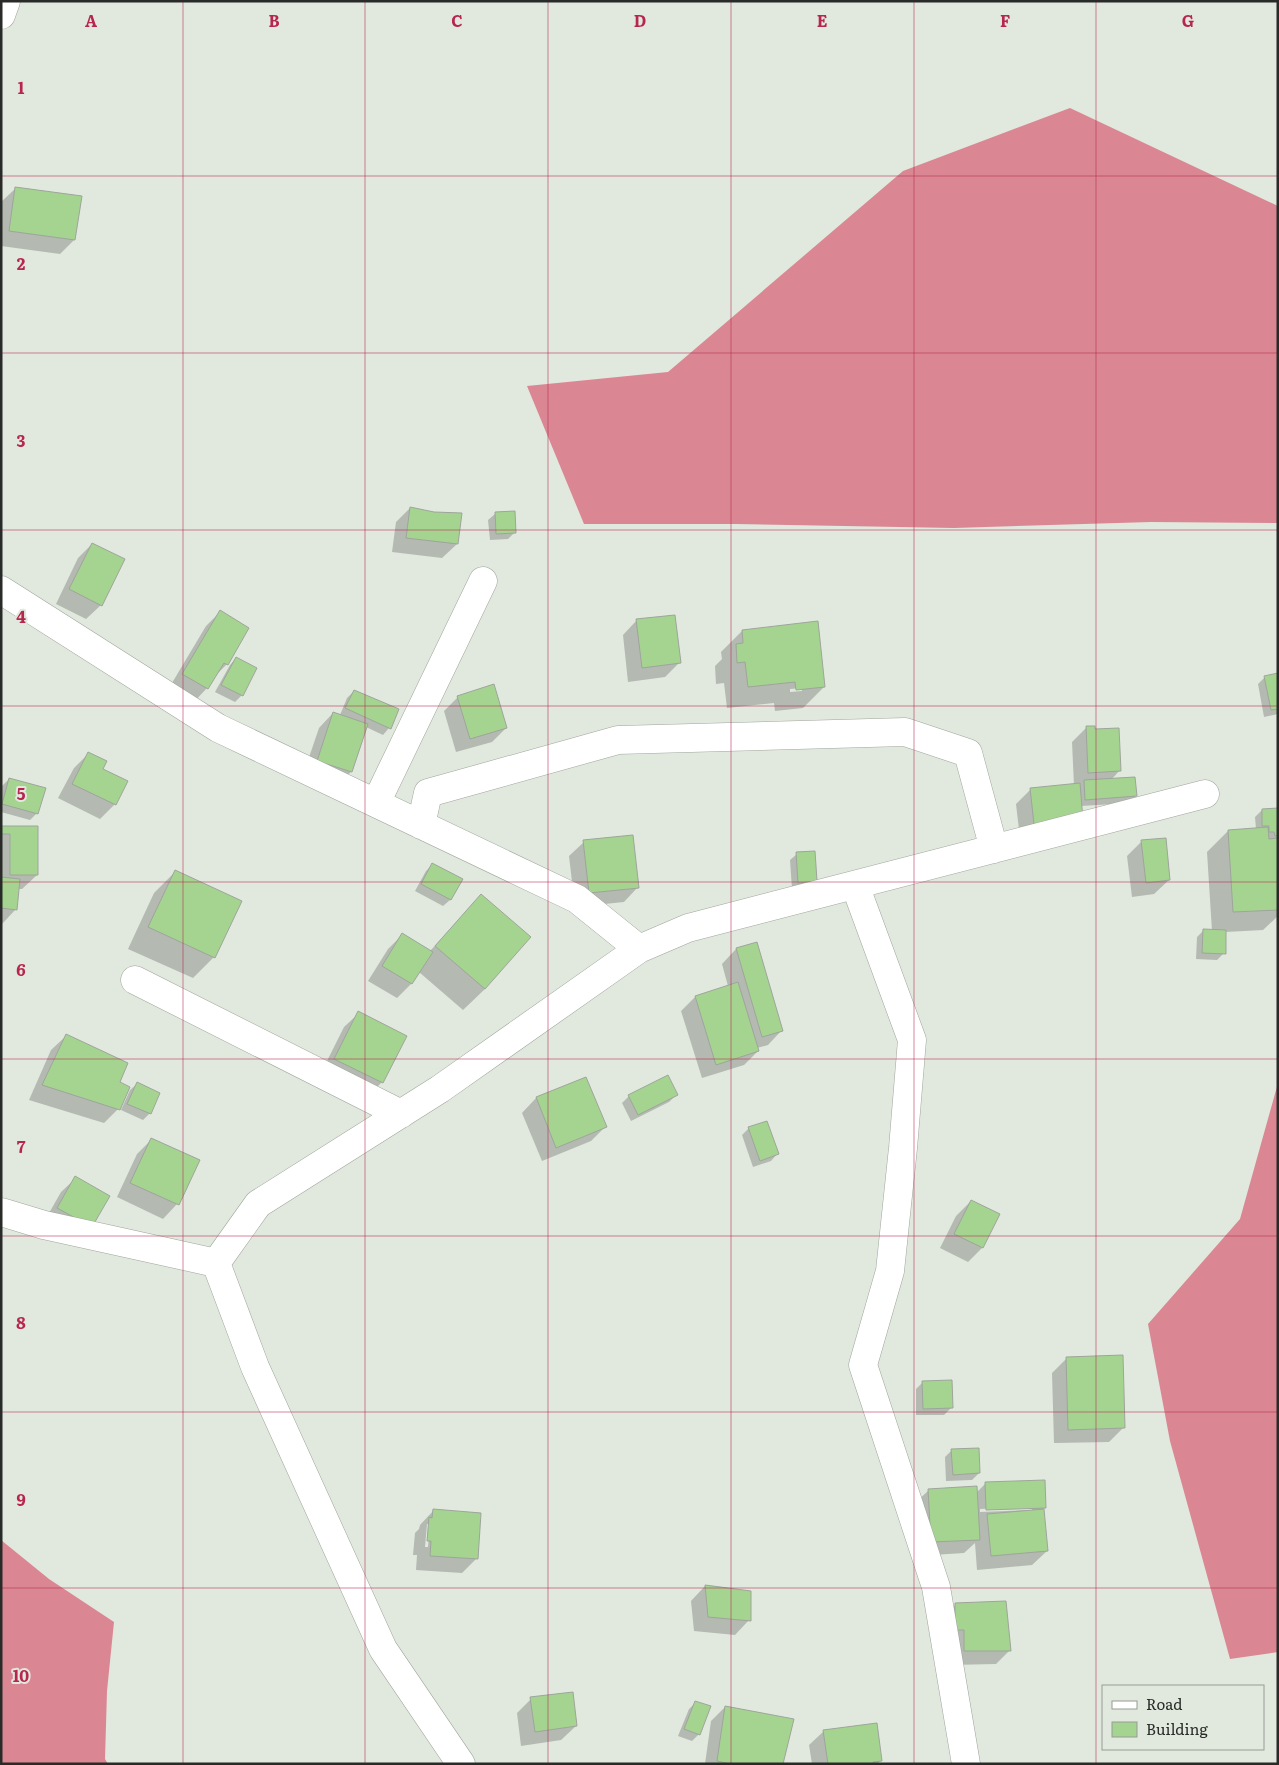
<svg xmlns="http://www.w3.org/2000/svg" width="1279" height="1765" font-family="Literata,serif">
	<style>
		.forest { fill: #da8793 }
		.shadow { fill: #0003; fill-rule: evenodd }
		.building { fill: #a5d491; stroke: #9ea59b }
		.lines { fill: none; stroke-linecap: round; stroke-linejoin: round }
		.minor-casing { stroke: #9fa69c; stroke-width: 29 }
		.minor { stroke: #fff; stroke-width: 28 }
		.grid { fill: none; stroke: #b6264e; stroke-width: 1; stroke-opacity: 0.55 }
		.grid-label { font-size: 16px; text-anchor: middle; font-weight: bold; fill: #b6264e; stroke: #e1e8de; stroke-width: 4; stroke-linejoin: round; paint-order: stroke }
	</style>
	<rect width="100%" height="100%" fill="#e1e8de"/>
	<path class="forest" d="M1070,108L1278,206V523L1151,522L954,528L736,524H584L527,386L668,372L903,171Z
		M1278,1083V1652L1230,1659L1170,1441L1148,1324L1240,1219Z
		M1,1540L49,1579L114,1622L107,1691L105,1759L108,1764H1Z"/>
	<path class="shadow" d="M16,188L74,240L60,254L1,246V202Z
		M410,508L457,544L442,558L392,552L396,522Z
		M495,514L515,532L508,539L490,540L488,520Z
		M92,544L101,605L86,619L56,604L78,558Z
		M220,612L227,664L216,675L207,688L193,703L169,688L206,626Z
		M637,620L679,663L665,677L628,682L623,635Z
		M742,631L824,687L803,708L775,711L774,703L727,708L724,683L716,684L715,666L722,659L721,652ZM802,688V691L790,692V689Z
		M236,658L256,669L241,696L235,702L215,692L230,665Z
		M1278,674V714L1264,717L1258,684L1265,677Z
		M354,691L389,728L383,735L366,727L351,772L336,786L303,775L319,728L333,713L340,715L347,698Z
		M458,697L506,728L492,742L456,752L444,711Z
		M1086,728L1094,731L1120,770L1111,780L1136,796L1129,803L1081,806L1020,838L1016,804L1031,789L1074,785L1072,742Z
		M89,753L102,769L126,782L114,805L100,819L58,798L74,768Z
		M9,779L37,813L30,820L1,812V791L2,786Z
		M1278,809V916L1263,930L1225,932L1224,953L1217,960L1196,959L1197,937L1204,930L1212,931L1207,852L1228,831L1256,829L1255,817L1262,810Z
		M1,827H36L37,875L22,889H18L16,909L2,924Z
		M584,842L638,887L624,902L575,907L569,856Z
		M1141,842L1169,880L1154,894L1132,897L1127,856Z
		M797,854L816,880L809,887L792,889L790,860Z
		M433,864L461,880L450,900L443,906L415,891L426,871Z
		M175,872L214,957L193,978L128,949L154,893Z
		M481,896L485,989L463,1010L419,972L411,984L397,998L368,981L388,949L402,935L430,951Z
		M757,943L782,1030L768,1045L757,1048L758,1051L744,1065L702,1078L681,1011L695,997L728,986L722,964L736,949Z
		M359,1013L382,1082L367,1097L321,1073L344,1027Z
		M66,1036L118,1083V1109L104,1123L29,1100L51,1050Z
		M585,1079L605,1127L591,1141L542,1161L522,1113L536,1098Z
		M137,1084L150,1113L143,1120L121,1110L130,1090Z
		M676,1095L669,1102L631,1121L622,1103L629,1096Z
		M749,1128L777,1154L771,1161L753,1167L742,1135Z
		M152,1139L198,1160L177,1204L163,1219L117,1197L137,1154Z
		M76,1178L91,1227L44,1222L61,1192Z
		M971,1201L999,1215L982,1248L968,1262L940,1248L956,1216Z
		M1067,1358L1124,1427L1109,1442L1054,1443L1052,1373Z
		M923,1382L951,1408L944,1415H916V1389Z
		M952,1450L979,1473L972,1480L946,1481L945,1457Z
		M986,1483L1045,1508L1043,1509L1047,1551L1032,1565L977,1570L975,1543L964,1553L917,1556L914,1504L929,1490L976,1493ZM1032,1507V1510L980,1512V1509Z
		M434,1510L480,1514L476,1559L462,1573L416,1570L417,1555H413L415,1533L419,1529L420,1525ZM427,1524H430L428,1547H425Z
		M705,1586L749,1620L735,1635L694,1631L691,1601Z
		M956,1604L1010,1650L996,1664L950,1665L941,1619Z
		M531,1699L576,1726L561,1740L521,1746L517,1713Z
		M696,1702L699,1734L692,1741L678,1736L689,1709Z
		M725,1707L781,1764H705L711,1721Z
		M824,1731L880,1761L878,1764H812L809,1745Z"/>
	<path class="building" d="M15,187L82,196L75,240L9,231Z
		M410,507L434,512L462,513L458,544L406,538Z
		M515,511L516,533L496,534L495,512Z
		M92,543L125,559L102,606L69,589Z
		M220,610L249,628L228,665L224,663L208,689L182,674Z
		M675,615L681,663L642,668L636,619Z
		M818,621L825,687L796,690L795,682L748,687L745,662L737,663L736,644L743,643L742,630Z
		M236,657L257,668L243,696L221,685Z
		M1278,673V709L1271,710L1264,676Z
		M494,684L507,728L470,739L457,696Z
		M354,690L399,709L391,729L345,708Z
		M333,712L368,724L352,772L317,761Z
		M1086,726H1095V729L1119,728L1121,771L1088,773Z
		M88,752L107,761L103,769L128,781L116,805L72,784Z
		M1135,777L1137,796L1085,800L1084,780Z
		M9,778L46,788L38,814L2,804Z
		M1080,783L1083,820L1034,824L1030,788Z
		M1278,808V835L1275,836L1274,832H1269V826H1262V809Z
		M1,826H38V875H10V834H1Z
		M1268,827L1269,839L1278,838V910L1233,912L1228,830Z
		M633,835L639,888L589,893L583,840Z
		M1166,838L1170,880L1146,883L1141,840Z
		M815,851L817,881L798,883L796,852Z
		M432,863L463,879L451,900L421,884Z
		M175,870L242,901L215,958L148,927Z
		M1,877L20,879L17,910L1,908Z
		M481,894L531,937L485,989L435,946Z
		M1203,929L1226,930V954L1202,953Z
		M402,933L433,952L412,984L382,966Z
		M757,942L783,1031L762,1037L736,948Z
		M738,982L759,1051L716,1065L695,996Z
		M358,1011L407,1036L383,1083L334,1059Z
		M66,1034L128,1063L120,1082L130,1087L120,1110L42,1085Z
		M668,1075L678,1095L638,1115L628,1095Z
		M586,1077L607,1127L556,1148L536,1097Z
		M137,1082L160,1093L151,1114L127,1104Z
		M767,1121L779,1154L760,1161L748,1127Z
		M151,1138L200,1160L179,1205L130,1183Z
		M75,1176L110,1196L92,1227L57,1208Z
		M971,1200L1000,1214L983,1248L954,1234Z
		M1123,1355L1125,1428L1068,1430L1066,1357Z
		M952,1380L953,1408L923,1409L922,1381Z
		M979,1448L980,1473L953,1475L951,1449Z
		M1045,1480L1046,1508L986,1510L985,1482Z
		M977,1486L980,1540L931,1542L928,1489Z
		M433,1509L481,1513L478,1559L430,1556L431,1541H427L429,1517L432,1518Z
		M1044,1509L1048,1551L991,1556L987,1514Z
		M705,1585L751,1591V1621L708,1617Z
		M1006,1601L1011,1651H964V1630H955V1603Z
		M573,1692L577,1726L535,1732L530,1697Z
		M695,1701L711,1706L700,1735L684,1729Z
		M725,1706L794,1719L783,1764H730L717,1761Z
		M877,1723L882,1761L873,1762V1764H828L823,1730Z"/>
	<g class="lines">
		<defs>
			<path id="minor" d="M1,15L6,1
				M1,590L218,728L577,899L639,949
				M376,803L483,581
				M421,825L428,793L618,740L905,732L968,753L994,849
				M855,885L912,1040L903,1148L890,1271L863,1365L936,1587L966,1764
				M135,980L401,1114
				M1,1212L44,1225L216,1263
				M461,1764L383,1649L255,1367L216,1263L258,1204L440,1089L639,949L688,928L1205,794"/>
		</defs>
		<use href="#minor" class="minor-casing"/>
		<use href="#minor" class="minor"/>
	</g>
	<path class="grid" d="M183,1V1764M365,1V1764M548,1V1764M731,1V1764M914,1V1764M1096,1V1764M1,176H1278M1,353H1278M1,530H1278M1,706H1278M1,882H1278M1,1059H1278M1,1236H1278M1,1412H1278M1,1588H1278"/>
	<g class="grid-label">
		<text x="91" y="27">A</text>
		<text x="274" y="27">B</text>
		<text x="457" y="27">C</text>
		<text x="640" y="27">D</text>
		<text x="822" y="27">E</text>
		<text x="1005" y="27">F</text>
		<text x="1188" y="27">G</text>
		<text x="21" y="94">1</text>
		<text x="21" y="270">2</text>
		<text x="21" y="447">3</text>
		<text x="21" y="623">4</text>
		<text x="21" y="800">5</text>
		<text x="21" y="976">6</text>
		<text x="21" y="1153">7</text>
		<text x="21" y="1329">8</text>
		<text x="21" y="1506">9</text>
		<text x="21" y="1682">10</text>
	</g>
	<rect width="1279" height="1765" fill="none" stroke="#282b27" stroke-width="5"/>
	<rect x="1102" y="1685" width="162" height="65" fill="#e1e8de" stroke="#979c95"/>
	<rect x="1112" y="1701" width="25" height="8" fill="#ffffff" stroke="#979c95"/>
	<text x="1146" y="1710" font-size="15" fill="#282b27">Road</text>
	<rect x="1112" y="1722" width="25" height="15" fill="#a5d491" stroke="#979c95"/>
	<text x="1146" y="1735" font-size="15" fill="#282b27">Building</text>
</svg>
